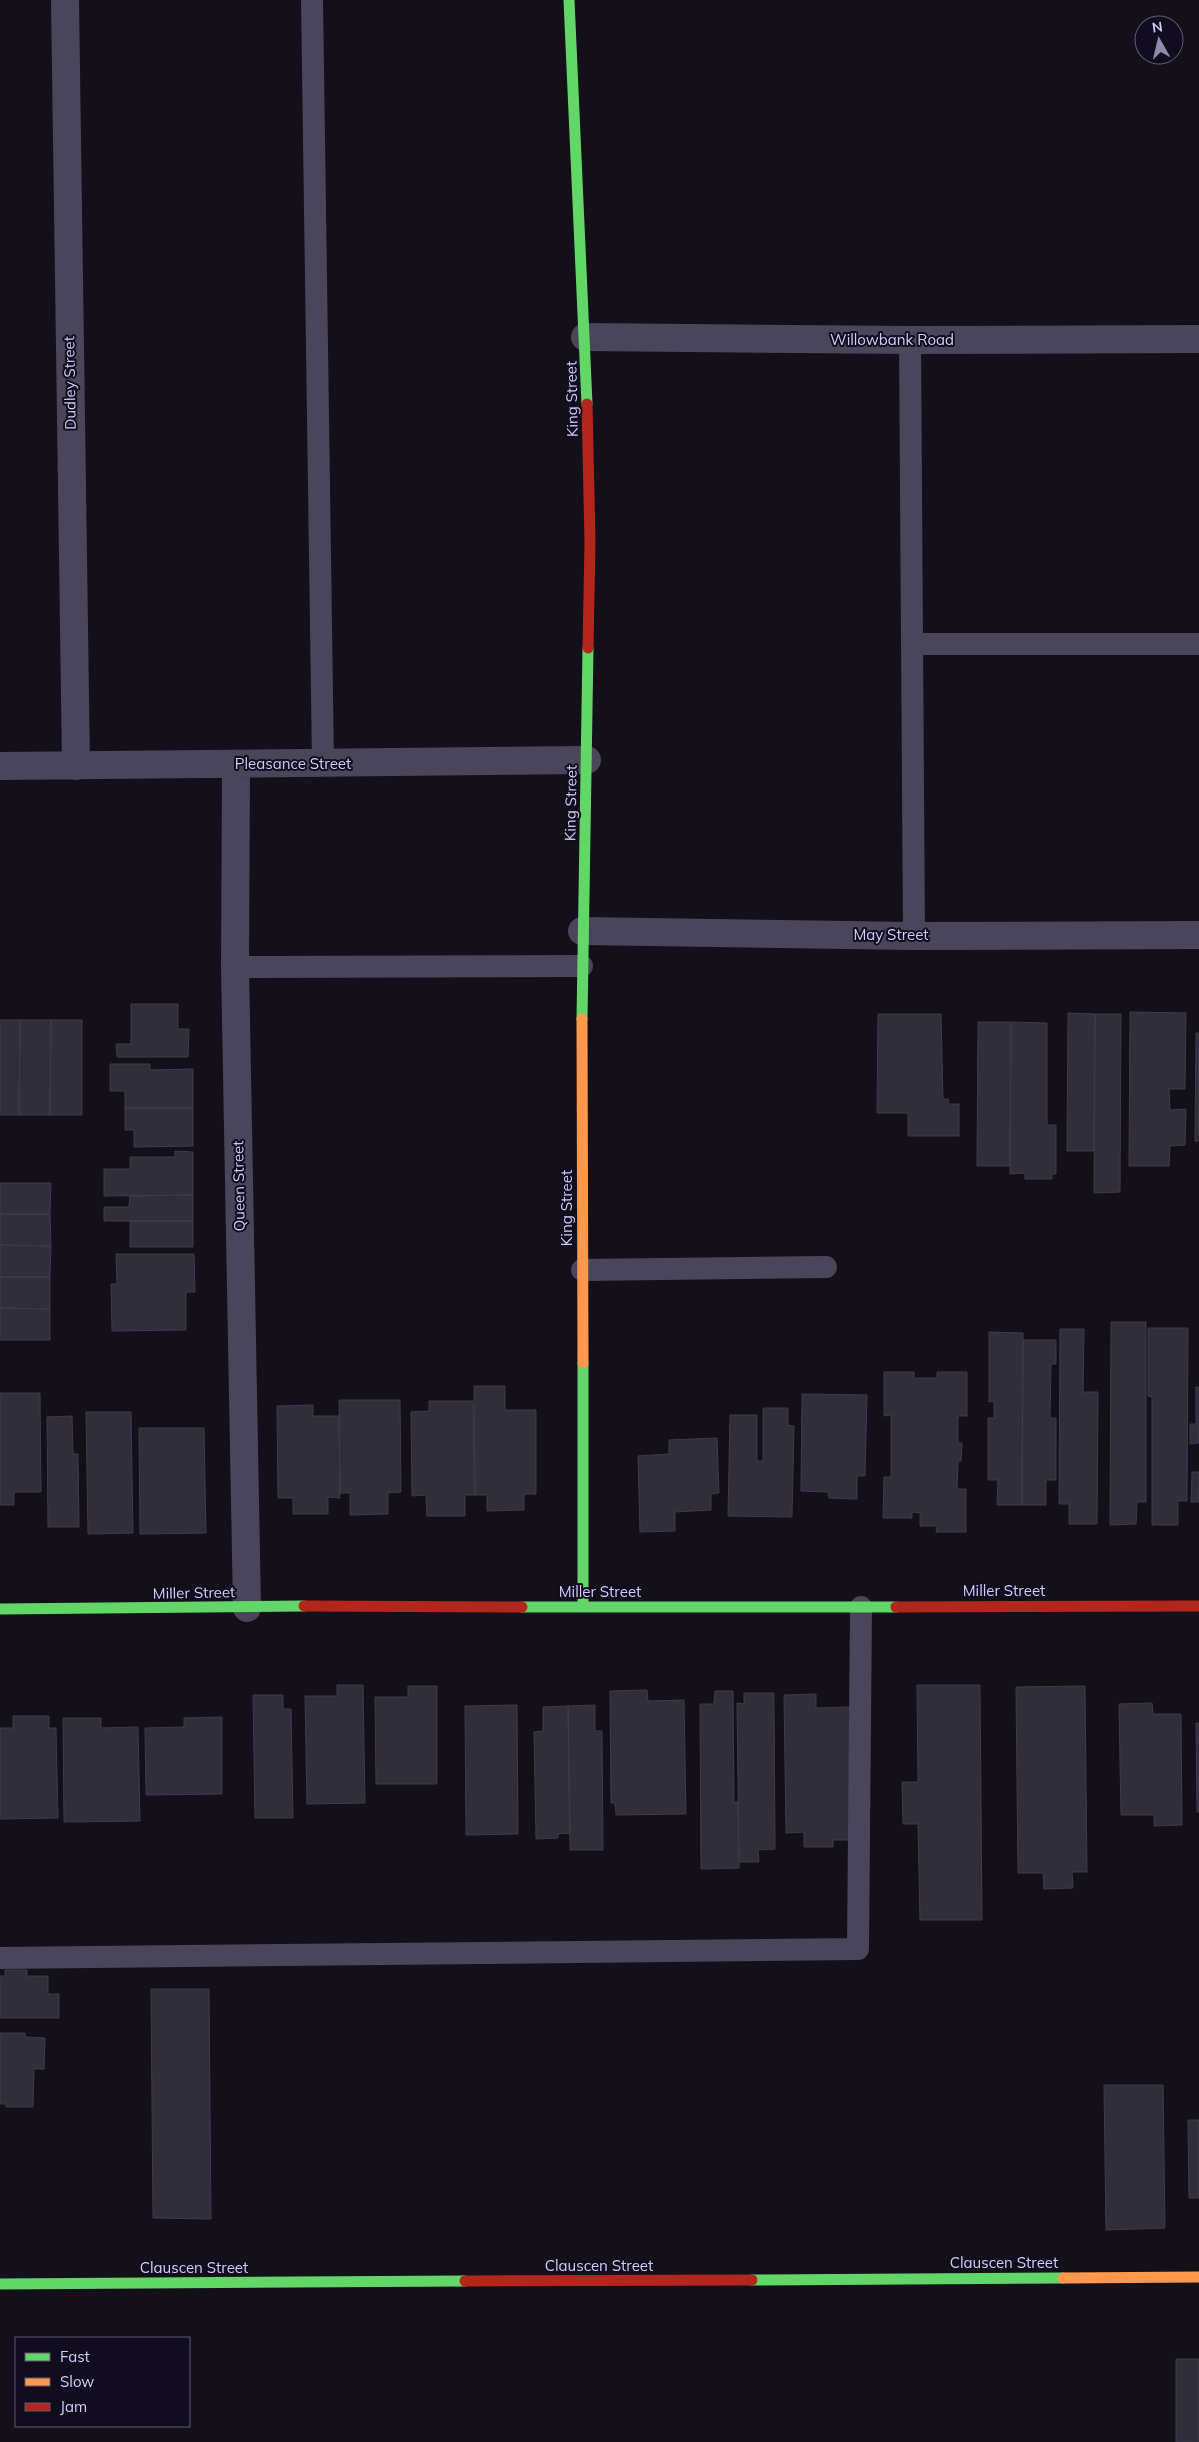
<svg xmlns="http://www.w3.org/2000/svg" width="1199" height="2442" font-family="Mulish,sans-serif">
	<style>
		.building { fill: #312e3c; stroke: #3f3a4d }
		.lines { fill: none; stroke-linecap: round; stroke-linejoin: round }
		.lane { stroke: #49465a; stroke-width: 22 }
		.street { stroke: #49465a; stroke-width: 28 }
		.fast { stroke: #63d668; stroke-width: 11 }
		.slow { stroke: #ff974d; stroke-width: 11 }
		.jam { stroke: #b3261e; stroke-width: 11 }
		.labels { text-anchor: middle; stroke-width: 4; stroke-linejoin: round; paint-order: stroke }
		.street-label { font-size: 15px; fill: #d5ccfc; stroke: #110d1d }
	</style>
	<rect width="100%" height="100%" fill="#13101a"/>
	<path class="building" d="M131,1004H178V1029H189L188,1057H117L116,1044H131Z
		M1130,1012L1186,1013L1185,1089H1169L1170,1110L1186,1109L1185,1145L1170,1146L1169,1166H1129Z
		M1068,1013L1095,1014L1094,1151H1067Z
		M878,1014H941L943,1099H948L949,1104H959V1136H908V1113H877Z
		M1095,1014H1121L1120,1192L1094,1193Z
		M0,1020H20L19,1115H0Z
		M20,1020H51L50,1115H19Z
		M51,1020H82V1115H50Z
		M978,1022H1011L1010,1166H977Z
		M1011,1022L1047,1023V1125H1056V1174H1052V1179H1025V1173L1010,1174Z
		M1196,1033H1199V1141H1195Z
		M110,1064H150V1070L193,1069V1108H125V1091H110Z
		M125,1108H193V1146L134,1147V1130H125Z
		M175,1151L193,1152V1195L104,1196V1169H130V1157H175Z
		M0,1183H51L50,1214H0Z
		M193,1195V1221H104V1207H129L130,1196Z
		M0,1214H50L51,1246L0,1245Z
		M130,1221H193V1247H130Z
		M0,1245L51,1246L50,1277H0Z
		M116,1254H194L195,1292H186V1330L112,1331L111,1284H117Z
		M0,1277H50V1309L0,1308Z
		M0,1308L50,1309V1340H0Z
		M1111,1322H1146V1502H1137L1136,1524L1110,1525Z
		M1148,1328H1188L1187,1501H1178V1525H1152V1397L1148,1396Z
		M1060,1329H1084L1083,1392H1098L1097,1524H1069V1504H1059Z
		M989,1332L1023,1333L1022,1505H997L998,1480H988V1418H994V1401L989,1402Z
		M1023,1340H1056V1364H1051L1050,1418H1056V1480H1046V1505H1022Z
		M884,1372H914V1378H937V1372H967V1416H958V1443H962L961,1461H958L957,1489H966V1532H936L937,1526H920V1513L912,1512V1518H883L884,1477H891V1415L884,1416Z
		M474,1386H505V1410H536V1494H524V1510L487,1511V1495H475Z
		M1196,1387H1199V1443L1190,1444V1424H1196Z
		M0,1393H40L41,1492H14V1505H0Z
		M802,1394L867,1395L865,1476H857V1499L829,1498L828,1492L801,1491Z
		M339,1400H400L401,1492L388,1493V1514L350,1515V1493H340Z
		M429,1401H473L475,1495H465V1516H427L426,1495L412,1496L411,1412L429,1411Z
		M313,1405V1416H339L340,1498L328,1497V1514H293V1498H278L277,1406Z
		M763,1408H788V1425L794,1426L792,1517L728,1516L730,1415H757V1461H763Z
		M86,1412H131L133,1533L88,1534Z
		M72,1416L73,1454H78L79,1527H48L47,1417Z
		M139,1428H204L206,1533L140,1534Z
		M717,1438L719,1493L711,1494V1510L675,1512V1531L640,1532L638,1456L669,1454V1440Z
		M1192,1472H1199V1502H1191Z
		M337,1685H363L365,1803L307,1804L305,1696H337Z
		M917,1685H980L982,1920H920L918,1824H903L902,1782H918Z
		M408,1686H437V1784H376L375,1697H408Z
		M1085,1686L1087,1872H1072L1073,1888L1044,1889L1043,1873H1018L1016,1687Z
		M647,1690L648,1701L684,1700L686,1814L616,1815L615,1803H611L610,1691Z
		M715,1691H733L734,1802H738L739,1868L701,1869L700,1704H714Z
		M744,1693H774L775,1849L758,1850L759,1862H739L737,1703L744,1704Z
		M816,1694V1708L851,1707L853,1840H833V1847H804V1832L786,1833L784,1695Z
		M253,1695H283V1709H291L293,1818H255Z
		M1152,1703L1153,1714H1181L1182,1825L1154,1826V1815H1121L1119,1704Z
		M517,1705L518,1834L466,1835L465,1706Z
		M595,1705V1731H602L603,1850H570L568,1706Z
		M568,1706L570,1833L558,1834V1838L536,1839L534,1732L543,1731V1707Z
		M13,1716H49V1728H56L58,1818L0,1819V1728H13Z
		M222,1717V1794L146,1795L145,1728L184,1727V1718Z
		M63,1718H101V1728L138,1727L140,1821L64,1822Z
		M1196,1723H1199V1812H1197Z
		M5,1970H27V1976H48V1994H59V2018H0V1976H5Z
		M151,1989H209L211,2219L153,2218Z
		M0,2033H25V2037L45,2038L44,2069H34L33,2107H6V2104H0Z
		M1104,2085H1163L1165,2228L1106,2230Z
		M1188,2120H1199V2198H1189Z
		M1176,2359H1199V2442H1176Z"/>
	<g class="lines">
		<path class="lane" d="M312,0L323,764
			M910,340L914,936
			M912,644H1199
			M235,967L582,966
			M582,1270L826,1267
			M0,1958L858,1949L861,1607"/>
		<path class="street" d="M65,0L76,766
			M585,337L910,340L1199,339
			M236,764L235,967L247,1608
			M0,766L587,760
			M582,931L914,936L1199,935"/>
		<path class="fast" d="M569,0L587,404
			M582,1019L588,648
			M583,1363V1607
			M522,1607H896
			M0,1609L304,1606
			M752,2280L1063,2278
			M0,2284L465,2281"/>
		<path class="slow" d="M582,1019L583,1363
			M1063,2278L1199,2277"/>
		<path class="jam" d="M587,404L590,542L588,648
			M304,1606L522,1607
			M896,1607L1199,1606
			M465,2281L752,2280"/>
	</g>
	<g class="labels">
		<g class="street-label">
			<text x="892" y="345">Willowbank Road</text>
			<text transform="translate(70 383) rotate(-91)" y="5">Dudley Street</text>
			<text transform="translate(572 399) rotate(-91)" y="5">King Street</text>
			<text x="293" y="769">Pleasance Street</text>
			<text transform="translate(571 803) rotate(-89)" y="5">King Street</text>
			<text x="891" y="940">May Street</text>
			<text transform="translate(239 1186) rotate(-91)" y="5">Queen Street</text>
			<text transform="translate(567 1208) rotate(-90)" y="5">King Street</text>
			<text x="1004" y="1596">Miller Street</text>
			<text x="600" y="1597">Miller Street</text>
			<text transform="translate(194 1593) rotate(-1)" y="5">Miller Street</text>
			<text x="1004" y="2268">Clauscen Street</text>
			<text x="599" y="2271">Clauscen Street</text>
			<text x="194" y="2273">Clauscen Street</text>
		</g>
	</g>
	<rect x="15" y="2337" width="175" height="90" fill="#110d1d" stroke="#5f5976"/>
	<rect x="25" y="2353" width="25" height="8" fill="#63d668" stroke="#5f5976"/>
	<text x="60" y="2362" font-size="15" fill="#d5ccfc">Fast</text>
	<rect x="25" y="2378" width="25" height="8" fill="#ff974d" stroke="#5f5976"/>
	<text x="60" y="2387" font-size="15" fill="#d5ccfc">Slow</text>
	<rect x="25" y="2403" width="25" height="8" fill="#b3261e" stroke="#5f5976"/>
	<text x="60" y="2412" font-size="15" fill="#d5ccfc">Jam</text>
	<g transform="translate(1159 40) rotate(352)"><circle r="24" fill="#110d1d" stroke="#5f5976"/>
	<path d="M0-4L9 19L0 12L-9 19Z" fill="#918aad"/>
	<text y="-8" font-size="14" font-weight="bold" text-anchor="middle" fill="#d5ccfc">N</text>
	</g>
</svg>
